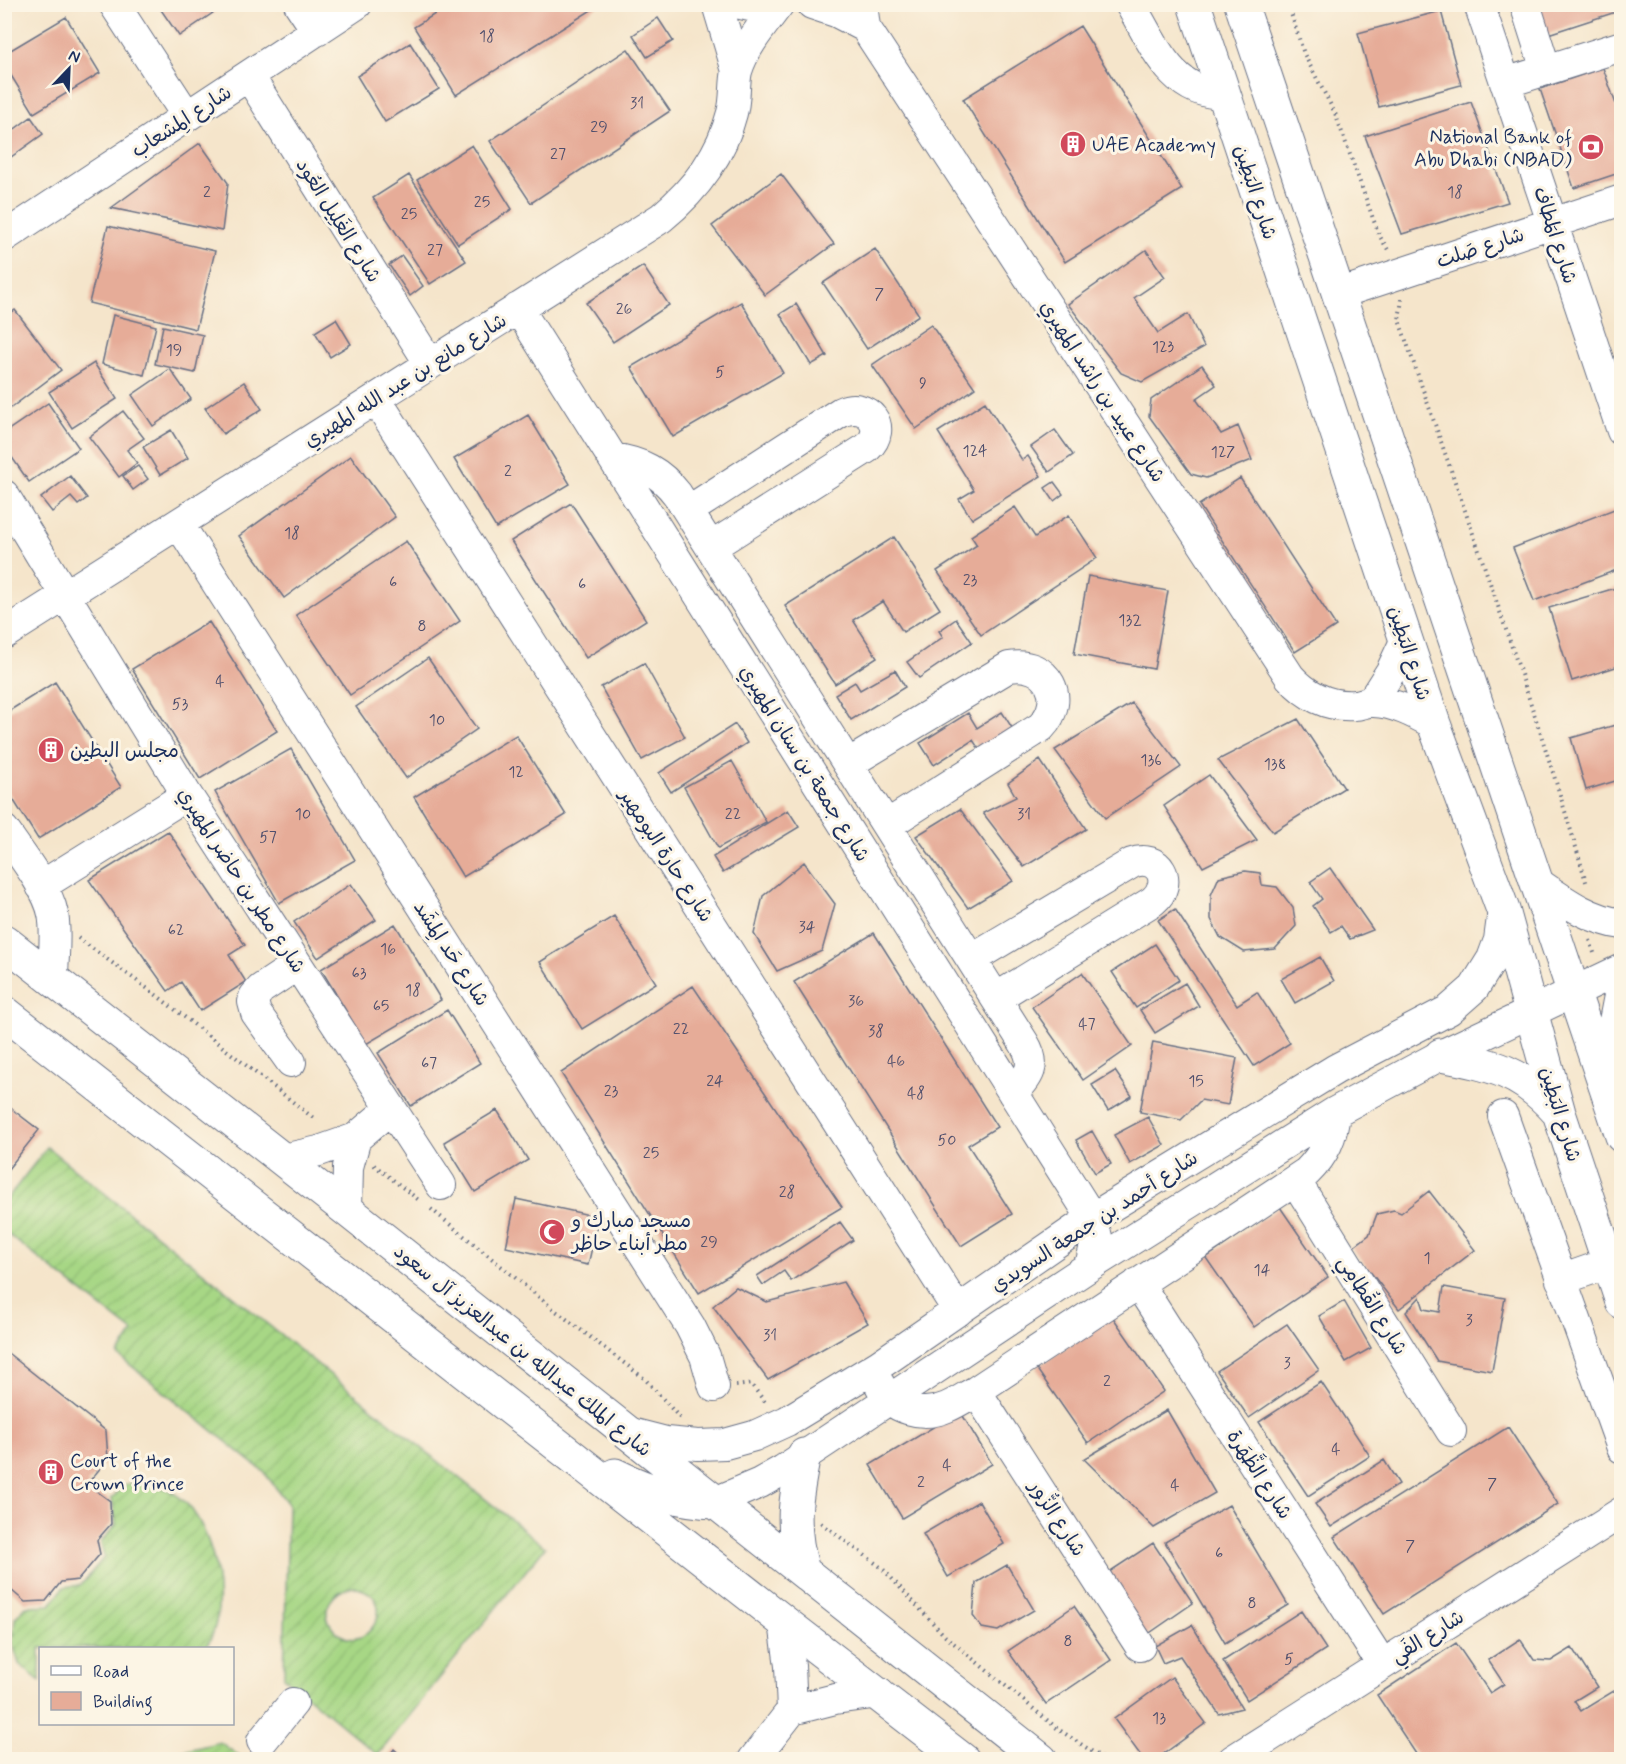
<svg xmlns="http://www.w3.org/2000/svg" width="1626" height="1764" font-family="Mynerve,'Playpen Sans Arabic',sans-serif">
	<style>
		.garden { fill: url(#garden-furrows); stroke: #618372; stroke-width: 1.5; fill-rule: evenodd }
		.building { fill: #e6ac98 }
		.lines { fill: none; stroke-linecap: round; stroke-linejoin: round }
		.minor-casing { stroke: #676f84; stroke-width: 32 }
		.major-casing { stroke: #676f84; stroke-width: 35 }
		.path { stroke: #676f84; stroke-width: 4; stroke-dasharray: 1.5 4.5; stroke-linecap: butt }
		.minor { stroke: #fff; stroke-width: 30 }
		.major { stroke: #fff; stroke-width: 33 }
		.labels { text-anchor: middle; stroke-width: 6; stroke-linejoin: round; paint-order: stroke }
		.number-label { font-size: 16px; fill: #4e4e6c }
		.street-label { font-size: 20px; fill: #1b2f5e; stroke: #fcf5e5 }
		.poi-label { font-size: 20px; fill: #1b2f5e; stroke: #fcf5e5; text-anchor: start }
	</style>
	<defs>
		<pattern id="garden-furrows" width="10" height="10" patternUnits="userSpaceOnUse" patternTransform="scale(1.5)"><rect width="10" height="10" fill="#a7d785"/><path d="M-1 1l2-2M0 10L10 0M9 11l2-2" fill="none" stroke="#8fb975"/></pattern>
	</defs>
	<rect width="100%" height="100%" fill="#fcf5e5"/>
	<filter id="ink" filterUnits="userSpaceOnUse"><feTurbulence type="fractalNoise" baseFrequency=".0167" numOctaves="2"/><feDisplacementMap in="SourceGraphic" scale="12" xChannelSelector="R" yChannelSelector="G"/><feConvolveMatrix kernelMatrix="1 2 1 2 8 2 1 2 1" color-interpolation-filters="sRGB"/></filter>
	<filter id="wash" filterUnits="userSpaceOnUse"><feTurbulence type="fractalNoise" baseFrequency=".008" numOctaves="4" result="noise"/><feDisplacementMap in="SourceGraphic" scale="24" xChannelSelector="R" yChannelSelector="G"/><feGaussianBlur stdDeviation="1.35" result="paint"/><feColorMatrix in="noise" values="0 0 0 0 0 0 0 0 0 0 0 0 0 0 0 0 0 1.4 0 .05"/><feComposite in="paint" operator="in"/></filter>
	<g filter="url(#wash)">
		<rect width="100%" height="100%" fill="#f5e5cb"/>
		<path class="garden" d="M47,1147L545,1547L378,1755L284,1677L288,1504L264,1472L118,1355L133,1332L5,1232L4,1203ZM352,1587C407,1595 363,1665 333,1628C318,1610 333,1591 352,1587Z
			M147,1482C162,1487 176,1492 187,1504C216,1535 231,1613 205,1648H40V1681L19,1664L13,1644L15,1618L26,1606L50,1605L64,1587L81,1585L104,1557L101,1542L116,1525L112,1498L125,1485Z
			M220,1742L243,1759H152Z"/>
		<g id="blocks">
			<path class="building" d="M157,4H226L179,36Z
				M451,4H601L456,95L414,27Z
				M1532,4H1622V10L1542,36Z
				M1441,11L1461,85L1379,107L1358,33Z
				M66,17L100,73L34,113L4,64V54Z
				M658,18L673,41L647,57L633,35Z
				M1080,26L1182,189L1065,262L963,99Z
				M410,43L439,89L385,122L357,76Z
				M628,49L670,111L531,203L490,141Z
				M1603,68L1622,121V172L1574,188L1540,89Z
				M1471,102L1508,202L1402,234L1365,136Z
				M31,117L43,134L4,162V137Z
				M200,143L228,183L222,231L111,208Z
				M472,145L512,209L458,244L417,180Z
				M781,174L834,244L765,295L712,226Z
				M409,175L466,261L430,284L373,198Z
				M108,226L215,251L196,329L89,303Z
				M875,249L919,315L867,349L823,283Z
				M1146,250L1165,277L1134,298L1158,333L1188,314L1204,347L1142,382L1121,373L1068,304Z
				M402,256L423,286L410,296L389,265Z
				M643,266L669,305L613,342L586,303Z
				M741,302L783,373L673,437L631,367Z
				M796,304L827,356L811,365L780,314Z
				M15,310L61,370L4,413V318Z
				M113,315L156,326L144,375L102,364Z
				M336,319L351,344L330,357L315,332Z
				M931,325L975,388L916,429L872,365Z
				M163,326L203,335L195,373L155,364Z
				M94,363L117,399L72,428L49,392Z
				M1202,365L1216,385L1196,399L1221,434L1238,426L1252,460L1206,478L1191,474L1149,416L1151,400Z
				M170,369L191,399L153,426L132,395Z
				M244,382L262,409L223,434L205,408Z
				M985,402L1022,460L1028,456L1041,476L972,519L959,499L974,490L938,432Z
				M48,403L79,448L29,482L4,446V433Z
				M123,411L144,438L127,450L137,463L119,477L89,437Z
				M528,415L570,484L496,528L454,459Z
				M171,430L188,458L160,475L143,447Z
				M1055,430L1073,455L1049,472L1031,447Z
				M351,456L395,517L284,598L239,536Z
				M138,466L148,479L133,490L123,476Z
				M70,476L87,498L78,505L71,497L52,512L41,498Z
				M1240,478L1336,626L1295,652L1199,505Z
				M1054,482L1063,494L1054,501L1045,488Z
				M571,503L646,620L586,658L511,541Z
				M1622,506V568L1534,601L1513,548Z
				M1015,507L1035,537L1069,515L1097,558L981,635L937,571L977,545L971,536Z
				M894,537L940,609L903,632L883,601L853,620L877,657L835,684L785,606Z
				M406,541L460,621L350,695L296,615Z
				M1088,576L1168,591L1154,669L1074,654Z
				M1622,586V665L1572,681L1549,608Z
				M956,619L972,642L919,678L907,662L943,637L939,631Z
				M209,622L277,731L200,779L132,669Z
				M428,658L477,729L406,778L356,707Z
				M644,663L685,737L642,760L601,687Z
				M895,670L905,687L851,720L835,694L855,682L860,690Z
				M55,682L121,787L38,839L4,785V714Z
				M1132,703L1181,767L1105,818L1055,750Z
				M1002,712L1016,734L983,755L973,740L934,765L920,743L968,713L977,728Z
				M1298,719L1344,788L1273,832L1218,760Z
				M1622,723V779L1586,790L1571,738Z
				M735,724L747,743L671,792L659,773Z
				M516,735L566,815L463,877L414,797Z
				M291,749L355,860L279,903L215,792Z
				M1040,760L1086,829L1024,867L983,813L1016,797L1008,783Z
				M732,761L766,822L718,848L684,787Z
				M1209,775L1257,840L1203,867L1164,806Z
				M960,809L1013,881L968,908L916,836Z
				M788,810L799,827L723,873L713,857Z
				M168,831L245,945L229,955L246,982L200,1011L181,982L168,991L89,880Z
				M804,862L835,904L822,951L777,971L754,934L763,896Z
				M1330,868L1373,930L1350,939L1341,926L1331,932L1313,906L1322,899L1310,882Z
				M1245,871L1260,873L1262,885L1277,887L1293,908L1296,926L1275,949L1244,952L1220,937L1211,919V895L1219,877Z
				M351,884L376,920L318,958L294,922Z
				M1175,909L1237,1005L1257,992L1290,1043L1254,1066L1158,920Z
				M614,916L656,983L582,1029L540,962Z
				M395,924L441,1000L366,1044L321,969Z
				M874,933L997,1127L968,1145L1012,1214L961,1246L794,982Z
				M1155,944L1179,980L1136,1008L1112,972Z
				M1320,957L1334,981L1295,1003L1281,979Z
				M1082,973L1132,1046L1083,1080L1032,1007Z
				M1185,983L1199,1006L1155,1033L1140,1010Z
				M693,986L842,1207L699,1293L561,1073Z
				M447,1010L480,1063L411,1106L378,1053Z
				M1153,1042L1237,1058L1228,1105L1201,1100L1181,1120L1140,1112Z
				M1115,1071L1132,1096L1108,1111L1092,1085Z
				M4,1103L39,1130L4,1174Z
				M497,1110L528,1160L475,1192L444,1142Z
				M1148,1117L1164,1145L1130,1164L1114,1135Z
				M1092,1131L1111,1164L1095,1173L1076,1140Z
				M1429,1191L1475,1250L1399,1309L1352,1248L1369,1235L1377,1214L1394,1210L1401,1213Z
				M516,1199L599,1217L588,1265L506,1247Z
				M1280,1207L1328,1277L1254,1327L1206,1258Z
				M840,1222L853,1240L791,1281L784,1271L763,1285L757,1276Z
				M843,1282L868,1323L768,1380L713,1306L736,1287L767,1302Z
				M1444,1287L1505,1298L1492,1371L1437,1361L1406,1312L1420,1297L1424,1309L1440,1312Z
				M1344,1301L1371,1348L1346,1362L1319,1316Z
				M1112,1316L1164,1391L1088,1443L1036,1368Z
				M1287,1324L1319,1370L1249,1418L1217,1371Z
				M4,1350L106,1431L108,1459L87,1484L110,1501L111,1524L97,1540L100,1554L78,1580L61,1582L46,1601L25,1602L4,1584Z
				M1321,1382L1370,1456L1308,1496L1259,1422Z
				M1167,1410L1215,1493L1154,1528L1084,1459Z
				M960,1411L992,1464L902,1518L870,1465Z
				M1508,1427L1558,1504L1384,1614L1334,1537Z
				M1384,1460L1399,1484L1331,1527L1315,1504Z
				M979,1501L1004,1544L948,1577L923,1534Z
				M1229,1505L1288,1605L1225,1643L1165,1542Z
				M1153,1543L1193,1603L1141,1639L1100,1578Z
				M1007,1565L1034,1610L998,1631L982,1628L973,1616L976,1583Z
				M1074,1606L1111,1660L1046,1704L1008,1651Z
				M1301,1611L1326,1649L1247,1700L1223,1661Z
				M1192,1625L1242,1708L1219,1714L1180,1656L1163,1663L1155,1646Z
				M1520,1639L1534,1660L1551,1661L1572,1648L1597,1687L1574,1701L1581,1711L1622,1686V1760H1420L1377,1695L1456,1643L1490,1693L1504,1684L1488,1660Z
				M1172,1677L1206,1723L1155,1760H1144L1114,1719Z
				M394,1749L406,1760H386Z"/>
		</g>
	</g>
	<g filter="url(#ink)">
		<use href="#blocks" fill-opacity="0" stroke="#676f84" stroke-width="1.5"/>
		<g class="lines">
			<defs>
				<path id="minor" d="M114,4L187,116
					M299,4L317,31
					M717,4L737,71
					M741,4L755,7L778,4
					M812,4L836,12L865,27
					M862,4L865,27L1290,677C1307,696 1329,707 1355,705C1361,705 1367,701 1373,702C1394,702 1416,714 1434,724
					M1130,4C1154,44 1171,94 1224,94
					M1479,4L1622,431
					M1525,4L1546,70
					M249,76L430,364
					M1505,83L1622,46
					M4,237L357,4
					M1338,294L1622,200
					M518,308L1092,1218L1097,1237L1090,1266
					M376,399L958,1311
					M613,458C641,462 660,472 677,494L1024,1043C1038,1066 1029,1076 1013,1093
					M4,495L187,795L441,1185
					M688,511L841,412C868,400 889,428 867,448L711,547
					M179,524L690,1326L705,1356L714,1387
					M4,634L661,218C695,190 721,156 732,113C736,99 734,84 737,71C744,47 764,24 779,4
					M1372,701L1391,671L1406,639
					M848,764L1009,667C1048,660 1068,699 1041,727L887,825
					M4,830C19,852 48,888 53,914C57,934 53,958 53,979
					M1535,881C1563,900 1587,919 1622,924
					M41,886L187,795
					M971,959L1132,863C1159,853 1175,882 1153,901L996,998
					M291,1062L256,1013L253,1002L254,997L261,989L297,965
					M1503,1116L1622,1448
					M283,1159L319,1151L356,1138L391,1108
					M1295,1180L1451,1431
					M347,1210L348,1167L356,1138
					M1561,1280L1609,1263
					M1138,1283L1382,1664
					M880,1385C891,1410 923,1418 947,1407C957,1403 967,1396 976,1391L1307,1172C1325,1154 1333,1136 1335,1112
					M976,1391L1140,1646
					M627,1432L666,1442L698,1445L725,1444L754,1436L787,1421L879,1365L1092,1218L1336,1069L1449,1010L1474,988L1492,959L1499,940L1503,910
					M715,1502L760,1483L783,1470L1090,1266L1335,1112L1441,1055L1622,969
					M784,1622L790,1666L792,1710
					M262,1741L293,1703
					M753,1760L792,1710L835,1699L879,1693
					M1233,1760L1622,1512"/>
				<path id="major" d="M1194,4L1434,724L1503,910L1559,1113L1622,1302
					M1241,4L1622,1136
					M4,941L347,1210L1041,1760
					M4,1012L784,1622L963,1760
					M1441,1055C1493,1065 1522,1071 1559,1113
					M1604,1081L1622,988
					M615,1475C647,1491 679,1501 715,1502
					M803,1571C790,1525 795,1500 804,1455"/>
			</defs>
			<use href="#minor" class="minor-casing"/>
			<use href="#major" class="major-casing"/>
			<path class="path" d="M1288,4L1304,54L1335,113L1379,235L1390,253
				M1402,299L1399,320C1463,508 1532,694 1587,885
				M78,938L155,994L316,1120
				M1590,940L1595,956
				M374,1165L420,1201
				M431,1209L556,1311L645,1379L680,1418
				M736,1386L751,1384L765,1402L762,1403
				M821,1523L882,1568L945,1636L1058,1729L1105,1760"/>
			<use href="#minor" class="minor"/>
			<use href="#major" class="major"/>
		</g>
	</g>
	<defs>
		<symbol id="building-disc" viewBox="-11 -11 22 22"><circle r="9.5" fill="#d1495b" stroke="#fcf5e5"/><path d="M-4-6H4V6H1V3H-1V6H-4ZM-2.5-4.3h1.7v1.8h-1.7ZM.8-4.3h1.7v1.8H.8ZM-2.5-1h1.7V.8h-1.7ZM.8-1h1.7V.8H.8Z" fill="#fff"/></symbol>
		<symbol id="bank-disc" viewBox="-11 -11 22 22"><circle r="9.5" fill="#d1495b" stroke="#fcf5e5"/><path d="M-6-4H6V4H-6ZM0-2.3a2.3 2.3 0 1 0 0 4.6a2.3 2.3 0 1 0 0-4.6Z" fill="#fff"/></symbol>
		<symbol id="mosque-disc" viewBox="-11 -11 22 22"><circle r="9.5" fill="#d1495b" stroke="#fcf5e5"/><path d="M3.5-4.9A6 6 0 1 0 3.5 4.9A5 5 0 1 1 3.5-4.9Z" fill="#fff"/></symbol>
	</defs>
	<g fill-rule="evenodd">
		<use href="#building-disc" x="1058" y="129" width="30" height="30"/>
		<use href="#bank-disc" x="1576" y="132" width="30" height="30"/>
		<use href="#building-disc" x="36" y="735" width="30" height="30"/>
		<use href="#mosque-disc" x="537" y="1217" width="30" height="30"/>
		<use href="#building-disc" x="36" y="1457" width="30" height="30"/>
	</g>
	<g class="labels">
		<g class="number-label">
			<text x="487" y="41">18</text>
			<text x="637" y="108">31</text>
			<text x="599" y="132">29</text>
			<text x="558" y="159">27</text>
			<text x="207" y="197">2</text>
			<text x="1455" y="197">18</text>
			<text x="482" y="207">25</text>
			<text x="409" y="219">25</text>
			<text x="435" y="255">27</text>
			<text x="879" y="299">7</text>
			<text x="624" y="314">26</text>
			<text x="1163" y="352">123</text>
			<text x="174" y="355">19</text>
			<text x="720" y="377">5</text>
			<text x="923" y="388">9</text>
			<text x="975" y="456">124</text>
			<text x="1223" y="457">127</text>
			<text x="508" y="476">2</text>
			<text x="292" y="538">18</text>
			<text x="970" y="585">23</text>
			<text x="393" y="587">6</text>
			<text x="582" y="589">6</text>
			<text x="1130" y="625">132</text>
			<text x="422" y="631">8</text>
			<text x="220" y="686">4</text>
			<text x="180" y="709">53</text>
			<text x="437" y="725">10</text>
			<text x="1151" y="765">136</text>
			<text x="1275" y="769">138</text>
			<text x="516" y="777">12</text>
			<text x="303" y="819">10</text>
			<text x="733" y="819">22</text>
			<text x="1024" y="819">31</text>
			<text x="268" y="842">57</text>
			<text x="807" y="932">34</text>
			<text x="176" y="935">62</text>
			<text x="388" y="954">16</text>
			<text x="359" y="978">63</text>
			<text x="413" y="995">18</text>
			<text x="856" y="1006">36</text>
			<text x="381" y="1011">65</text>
			<text x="1087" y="1029">47</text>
			<text x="681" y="1034">22</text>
			<text x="876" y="1036">38</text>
			<text x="896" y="1066">46</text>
			<text x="429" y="1068">67</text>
			<text x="715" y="1086">24</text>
			<text x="1196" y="1086">15</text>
			<text x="611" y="1096">23</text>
			<text x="916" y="1098">48</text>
			<text x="947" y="1145">50</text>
			<text x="651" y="1158">25</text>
			<text x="787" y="1197">28</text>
			<text x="709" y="1247">29</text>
			<text x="1427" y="1263">1</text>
			<text x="1262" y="1275">14</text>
			<text x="1469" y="1325">3</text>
			<text x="770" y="1340">31</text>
			<text x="1287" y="1368">3</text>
			<text x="1107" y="1386">2</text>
			<text x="1336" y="1454">4</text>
			<text x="947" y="1470">4</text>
			<text x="921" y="1487">2</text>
			<text x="1492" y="1489">7</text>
			<text x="1175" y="1490">4</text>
			<text x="1410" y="1551">7</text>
			<text x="1219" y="1558">6</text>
			<text x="1252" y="1608">8</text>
			<text x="1068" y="1646">8</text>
			<text x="1289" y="1664">5</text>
			<text x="1159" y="1723">13</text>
		</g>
		<g class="street-label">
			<text transform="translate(181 121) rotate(-33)" y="7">شارع المِشعاب</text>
			<text transform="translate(1256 192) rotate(72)" y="7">شارع البَطِين</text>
			<text transform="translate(339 220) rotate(58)" y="7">شارع الغَلِيل العُود</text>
			<text transform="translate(1556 235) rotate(72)" y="7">شارع المَطاف</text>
			<text transform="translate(1480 247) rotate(-18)" y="7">شارع صَلت</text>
			<text transform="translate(405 380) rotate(-32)" y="7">شارع مانع بن عبد الله المهيري</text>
			<text transform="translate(1103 391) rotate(57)" y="7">شارع عبيد بن راشد المهيري</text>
			<text transform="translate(1410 653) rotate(72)" y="7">شارع البَطِين</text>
			<text transform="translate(805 763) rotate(58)" y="7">شارع جمعة بن سنان المهيري</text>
			<text transform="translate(667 855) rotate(57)" y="7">شارع حارة البومهير</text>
			<text transform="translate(242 880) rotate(57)" y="7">شارع مطر بن حاضر المهيري</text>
			<text transform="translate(452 953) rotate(57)" y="7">شارع حَد المِشَد</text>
			<text transform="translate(1561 1114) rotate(73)" y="7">شارع البَطِين</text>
			<text transform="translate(1094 1221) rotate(-33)" y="7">شارع أحمد بن جمعة السويدي</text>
			<text transform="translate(1373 1305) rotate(58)" y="7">شارع القُطامِي</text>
			<text transform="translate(523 1350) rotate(39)" y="7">شارع الملك عبدالله بن عبدالعزيز آل سعود</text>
			<text transform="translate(1260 1474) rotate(57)" y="7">شارع الظَّهَرة</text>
			<text transform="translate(1058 1518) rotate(57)" y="7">شارع الزُّور</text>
			<text transform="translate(1427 1636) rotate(-32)" y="7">شارع الفَي</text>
		</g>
		<g class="poi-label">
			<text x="1572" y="143" text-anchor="end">National Bank of<tspan x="1572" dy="23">Abu Dhabi (NBAD)</tspan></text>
			<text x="1092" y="151">UAE Academy</text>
			<text x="70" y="757">مجلس البطين</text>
			<text x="572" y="1227">مسجد مبارك و<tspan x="572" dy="23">مطر أبناء حاظر</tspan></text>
			<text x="70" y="1467">Court of the<tspan x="70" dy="23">Crown Prince</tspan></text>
		</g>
	</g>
	<rect width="1626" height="1764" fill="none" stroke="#fcf5e5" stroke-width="24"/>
	<rect x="39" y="1647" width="195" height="78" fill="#fcf5e5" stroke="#a2a6af" stroke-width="1.5"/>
	<rect x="51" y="1666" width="30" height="9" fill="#ffffff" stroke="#a2a6af" stroke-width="1.5"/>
	<text x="93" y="1677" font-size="18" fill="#1b2f5e">Road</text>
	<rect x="51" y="1692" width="30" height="18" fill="#e6ac98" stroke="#a2a6af" stroke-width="1.5"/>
	<text x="93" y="1707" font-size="18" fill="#1b2f5e">Building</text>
	<g transform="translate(69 69) rotate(23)" stroke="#fcf5e5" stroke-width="4.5" paint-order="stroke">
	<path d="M0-4.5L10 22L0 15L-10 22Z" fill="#1b2f5e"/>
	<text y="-9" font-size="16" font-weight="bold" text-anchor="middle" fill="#1b2f5e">N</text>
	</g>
</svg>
